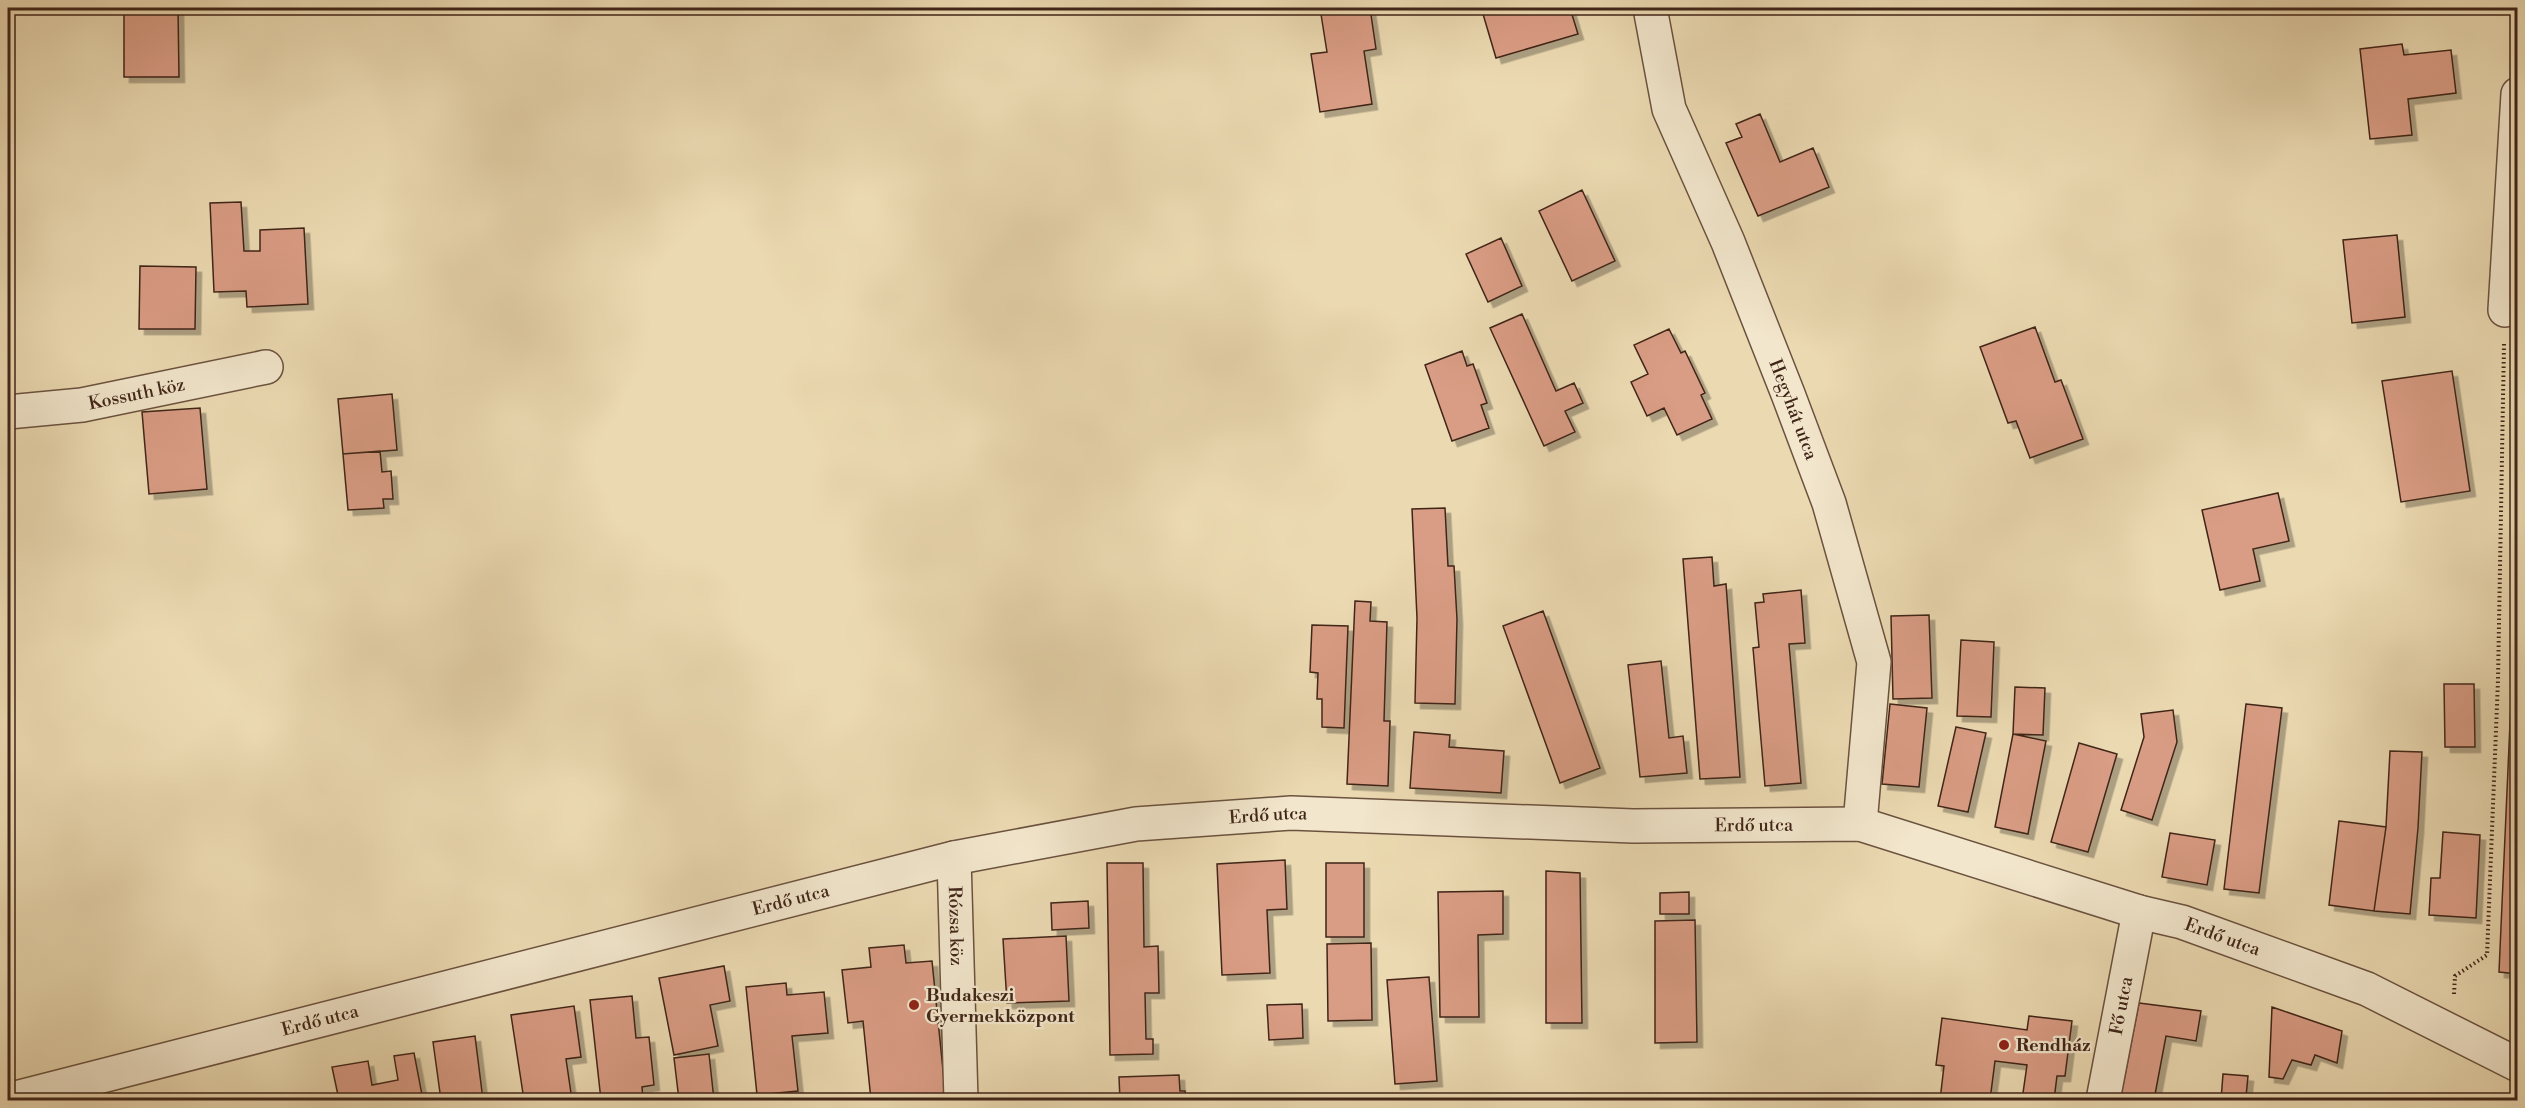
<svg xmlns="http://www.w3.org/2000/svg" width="2525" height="1108" font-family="'Libre Bodoni',serif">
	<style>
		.building { fill: #d99c84; stroke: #402519; stroke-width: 1.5; filter: url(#shadow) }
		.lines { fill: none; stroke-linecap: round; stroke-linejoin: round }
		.minor-casing { stroke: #6b523f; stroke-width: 36 }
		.path { stroke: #402519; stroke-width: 4; stroke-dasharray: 1.5 3; stroke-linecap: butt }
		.minor { stroke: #f2e6cc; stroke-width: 33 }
		.poi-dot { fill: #8f2418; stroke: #f2e6cc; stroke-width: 2 }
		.labels { text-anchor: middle; stroke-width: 4.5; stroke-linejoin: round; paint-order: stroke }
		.street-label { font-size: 18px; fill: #402519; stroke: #f2e6cc }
		.poi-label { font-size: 18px; font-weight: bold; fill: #402519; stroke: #f2e6cc; text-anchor: start }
	</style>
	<defs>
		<filter id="shadow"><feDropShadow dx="5.5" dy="5.5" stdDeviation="0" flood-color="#0004"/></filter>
	</defs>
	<rect width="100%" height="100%" fill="#ebd9b1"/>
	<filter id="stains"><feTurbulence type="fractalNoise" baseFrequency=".00333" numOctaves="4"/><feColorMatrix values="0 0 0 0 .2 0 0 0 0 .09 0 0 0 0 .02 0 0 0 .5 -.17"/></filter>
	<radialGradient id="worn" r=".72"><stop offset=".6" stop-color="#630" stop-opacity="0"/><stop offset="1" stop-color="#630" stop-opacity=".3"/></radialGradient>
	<path class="building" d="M1320,8H1370L1376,49L1364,51L1372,104L1320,112L1311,54L1327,52Z
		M1506,8H1570L1578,34L1496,58L1483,14Z
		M124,9H178L179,77H124Z
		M2402,44L2404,55L2451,50L2456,93L2408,99L2412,135L2370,139L2360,49Z
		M1760,114L1780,162L1813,148L1829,187L1758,216L1726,143L1742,137L1736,124Z
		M1582,190L1615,261L1572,281L1539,211Z
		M241,202L244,251H260V230L304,228L308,304L247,307L246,291L214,292L210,203Z
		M2397,235L2405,317L2352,323L2343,240Z
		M1501,238L1522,286L1488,302L1466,254Z
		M140,266L196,267L195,329H139Z
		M1522,314L1556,391L1574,383L1583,403L1565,411L1575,432L1544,446L1490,328Z
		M2035,327L2055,382L2061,380L2083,439L2030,458L2016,421L2008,423L1980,347Z
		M1669,329L1681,353L1685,351L1705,393L1701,395L1712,419L1677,435L1664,408L1647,416L1631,382L1648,374L1634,345Z
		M1462,351L1467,366L1473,364L1487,403L1481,405L1489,428L1452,441L1425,365Z
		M2452,371L2470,491L2401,502L2382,381Z
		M392,394L397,450L343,454L338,399Z
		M200,408L207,489L149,494L142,412Z
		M380,451L382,472L391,471L393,499H383L384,508L348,510L343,454Z
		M2278,493L2289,541L2253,549L2260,581L2220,590L2202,510Z
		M1445,508L1448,566H1454L1457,619L1455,704L1415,703L1417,618L1412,509Z
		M1712,557L1714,586L1726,584L1740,777L1700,779L1683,559Z
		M1801,590L1805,643L1789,644L1801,783L1765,786L1753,648L1759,647L1755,603L1764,602L1763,594Z
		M1355,601L1371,602L1370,621L1387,622L1384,721H1390L1388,786L1347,784Z
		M1543,611L1600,768L1560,783L1503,626Z
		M1929,615L1932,698L1893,699L1891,616Z
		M1312,625L1348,626L1344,728L1322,727V699H1317L1318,673L1310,672Z
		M1961,640L1994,642L1991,717L1957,716Z
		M1661,661L1669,738L1683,736L1687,773L1640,777L1628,665Z
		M2512,678H2518V974L2499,972Z
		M2444,684H2474L2475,747H2445Z
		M2015,687L2045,688L2043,735L2013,734Z
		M1890,704L1927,708L1919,787L1882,784Z
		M2246,704L2282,708L2259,893L2224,889Z
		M2173,710L2177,742L2152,820L2121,810L2144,737L2141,714Z
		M1956,727L1986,733L1968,812L1938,806Z
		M1414,732L1450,735L1449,747L1504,751L1501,793L1410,788Z
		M2013,734L2046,741L2028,834L1995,827Z
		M2079,743L2117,754L2088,852L2051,842Z
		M2390,751L2422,752L2418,828L2410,914L2374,911L2386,827Z
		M2339,821L2386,827L2374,911L2329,905Z
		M2443,832L2480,835L2476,918L2429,915L2431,878H2440Z
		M2170,833L2215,840L2207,885L2162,877Z
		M1285,860L1287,909L1267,910L1270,973L1222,975L1217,864Z
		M1107,863H1143L1144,947L1158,946L1159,993H1145L1146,1039H1153V1054L1110,1055Z
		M1326,863H1364V937H1326Z
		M1546,871L1580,873L1582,1023H1546Z
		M1503,891V934L1478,935L1479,1017H1440L1438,892Z
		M1689,892V914H1660V893Z
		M1088,901L1089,928L1052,930L1051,903Z
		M1695,920L1697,1042L1655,1043V921Z
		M1066,936L1069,1001L1007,1003L1003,939Z
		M1371,943L1372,1020L1328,1021L1327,944Z
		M904,945L906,963L932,961L946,1100H871L863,1021L848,1023L842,970L871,967L869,948Z
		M724,966L730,1001L710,1005L718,1046L674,1055L659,978Z
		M1429,977L1437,1081L1395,1084L1387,980Z
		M786,983L787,995L824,992L828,1033L792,1036L798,1091L757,1095L746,987Z
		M632,996L636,1038L649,1037L654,1085L642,1087L643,1100H601L590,1000Z
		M2139,1003L2201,1011L2196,1041L2166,1036L2154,1100H2120Z
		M1302,1004L1303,1038L1269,1040L1267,1005Z
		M574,1006L581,1057L566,1059L572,1100H524L511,1015Z
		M2272,1007L2342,1031L2337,1063L2315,1055L2311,1065L2292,1060L2283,1079L2269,1077Z
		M2029,1016L2072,1021L2065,1076H2057L2054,1100H2022L2027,1065L1995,1061L1990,1100H1993H1940L1944,1066L1936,1065L1942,1018L2027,1030Z
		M475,1036L483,1100H441L433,1042Z
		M414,1053L423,1100H339L332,1067L368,1061L372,1085L398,1080L394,1056Z
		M709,1054L714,1100H679L674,1058Z
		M2223,1074L2248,1076L2246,1097L2259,1098V1100H2221Z
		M1179,1075L1180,1091H1185L1186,1100H1120L1119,1077Z"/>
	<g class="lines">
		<defs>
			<g id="minor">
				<path id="s1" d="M1650,8L1669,109L1728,242L1788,394L1829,503L1874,662L1860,824"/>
				<path d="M2505,310L2518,94"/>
				<path id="s2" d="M8,412L82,405L266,367"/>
				<path id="s3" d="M954,858L961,1100"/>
				<path id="s4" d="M8,1100L954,858L1136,824L1291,813L1633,826L1860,824L2139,912L2182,922L2367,989L2518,1065"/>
				<path id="s5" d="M2103,1100L2139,912"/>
			</g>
		</defs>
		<use href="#minor" class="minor-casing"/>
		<path class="path" d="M2454,994L2455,976L2487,955L2498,680L2504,344"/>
		<use href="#minor" class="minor"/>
	</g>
	<g class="poi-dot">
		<circle cx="914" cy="1005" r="6"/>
		<circle cx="2004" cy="1045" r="6"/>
	</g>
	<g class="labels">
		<g class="street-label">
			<text dy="6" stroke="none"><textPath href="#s2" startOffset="130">Kossuth köz</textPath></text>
			<text dy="6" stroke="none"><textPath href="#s1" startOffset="428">Hegyhát utca</textPath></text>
			<text dy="6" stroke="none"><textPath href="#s4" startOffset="1294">Erdő utca</textPath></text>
			<text dy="6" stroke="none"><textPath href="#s4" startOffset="1780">Erdő utca</textPath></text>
			<text dy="6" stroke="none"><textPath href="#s4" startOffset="808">Erdő utca</textPath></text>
			<text dy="6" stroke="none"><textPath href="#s3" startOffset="68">Rózsa köz</textPath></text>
			<text dy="6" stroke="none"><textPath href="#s4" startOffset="2266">Erdő utca</textPath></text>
			<text dy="6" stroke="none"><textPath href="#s5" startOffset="96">Fő utca</textPath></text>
			<text dy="6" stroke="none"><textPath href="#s4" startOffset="322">Erdő utca</textPath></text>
		</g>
		<g class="poi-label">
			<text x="926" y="1001">Budakeszi<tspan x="926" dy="21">Gyermekközpont</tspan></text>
			<text x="2016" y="1051">Rendház</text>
		</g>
	</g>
	<rect width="2525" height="1108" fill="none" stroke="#ebd9b1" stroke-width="30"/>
	<rect x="9" y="9" width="2507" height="1090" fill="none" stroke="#402519" stroke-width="3"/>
	<rect x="15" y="15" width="2495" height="1078" fill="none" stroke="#402519" stroke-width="1.5"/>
	<rect width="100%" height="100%" filter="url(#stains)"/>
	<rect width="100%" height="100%" fill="url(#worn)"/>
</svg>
